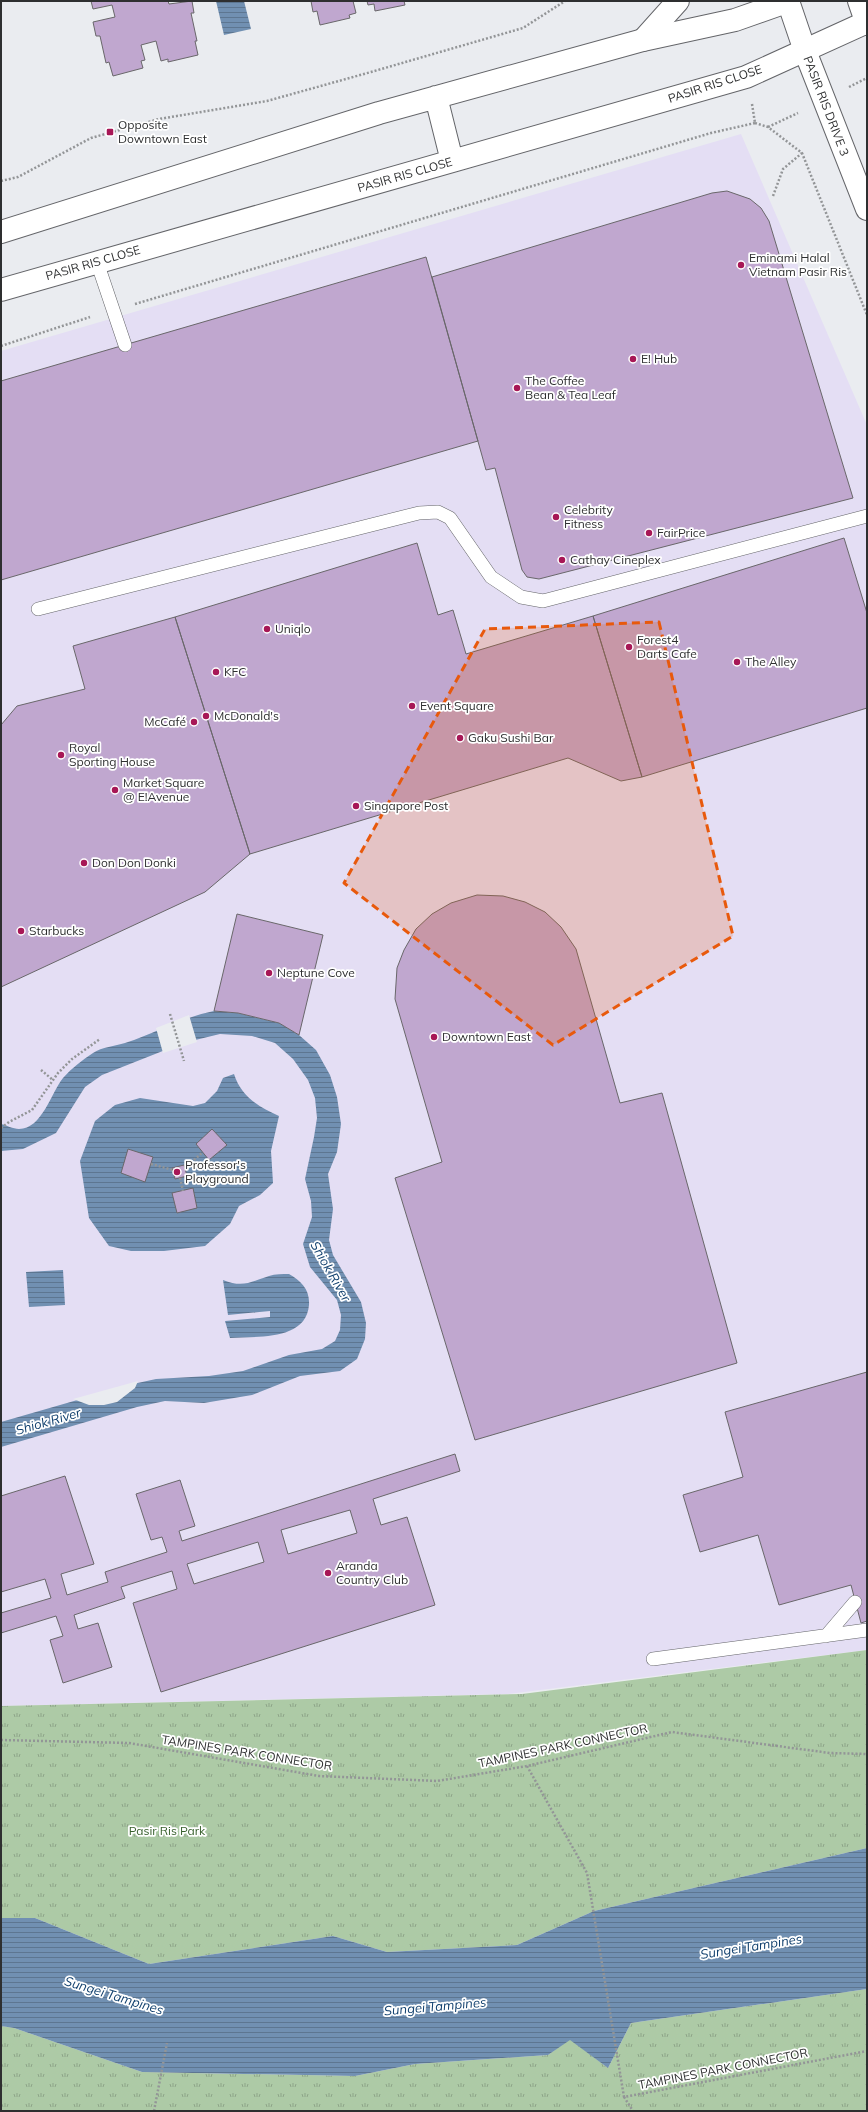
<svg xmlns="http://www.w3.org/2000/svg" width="868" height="2112" font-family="Mulish,sans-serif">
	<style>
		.commercial { fill: #e4def4 }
		.park { fill: url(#park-tufts) }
		.water { fill: url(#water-rules) }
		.pier { fill: #eaecf0 }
		.building { fill: #c0a7cf; stroke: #69676a; fill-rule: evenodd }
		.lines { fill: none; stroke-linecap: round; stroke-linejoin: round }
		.service-casing { stroke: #646569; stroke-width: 14 }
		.tertiary-casing { stroke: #646569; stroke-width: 24 }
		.primary-casing { stroke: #646569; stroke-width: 24 }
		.path { stroke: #939597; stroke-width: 2.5; stroke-dasharray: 2 2; stroke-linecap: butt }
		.service { stroke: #fff; stroke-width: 13 }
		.tertiary { stroke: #fff; stroke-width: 22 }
		.primary { stroke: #fff; stroke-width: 22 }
		.marked { fill: #e8590c; fill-opacity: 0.2; stroke: #e8590c; stroke-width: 3; stroke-dasharray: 8 5; stroke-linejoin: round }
		.poi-dot { fill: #a71756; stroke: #fff; stroke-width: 1.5 }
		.labels { text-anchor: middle; stroke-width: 3.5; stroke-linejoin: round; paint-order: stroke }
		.street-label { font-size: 12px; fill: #2e2f30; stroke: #fff }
		.poi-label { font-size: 12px; fill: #2e2f30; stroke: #fff; text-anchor: start }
		.park-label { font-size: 12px; fill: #365f2b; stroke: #fff }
		.water-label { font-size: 13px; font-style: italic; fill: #11406e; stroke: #fff }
	</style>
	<defs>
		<pattern id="park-tufts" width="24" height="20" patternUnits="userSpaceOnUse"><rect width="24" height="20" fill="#adcaa6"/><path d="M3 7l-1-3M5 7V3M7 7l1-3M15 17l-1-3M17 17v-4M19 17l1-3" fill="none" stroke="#8da488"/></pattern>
		<pattern id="water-rules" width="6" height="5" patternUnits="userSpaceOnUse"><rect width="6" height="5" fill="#7190b2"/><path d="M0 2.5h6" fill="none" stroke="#5d7691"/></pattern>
	</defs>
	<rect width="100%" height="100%" fill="#eaecf0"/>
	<path class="commercial" d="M741,134L867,425V1650L507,1694L1,1706V351Z"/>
	<path class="park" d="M867,1650V1848L594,1911L517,1945L387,1952L333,1936L149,1964L35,1918H1V1706L522,1694Z
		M867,1989V2111H1V2026L14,2028L142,2072L355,2076L415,2064L548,2055L570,2039L608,2068L631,2023Z"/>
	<path class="water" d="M216,1H244L251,29L224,35Z
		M214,1011L238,1013L279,1023L299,1035L316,1050L330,1075L337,1097L341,1124L337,1152L328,1174L333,1209L329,1240L333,1255L361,1302L366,1323L365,1339L357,1359L340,1371L300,1376L252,1395L204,1403L165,1401L137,1407L1,1447V1422L133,1384L156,1379L209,1376L243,1371L289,1355L322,1349L335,1341L340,1330L341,1315L337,1300L310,1267L303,1244L312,1217L311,1201L305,1179L314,1137L317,1118L315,1098L308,1080L293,1059L275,1043L252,1036L220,1034L183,1043L102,1075L85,1087L56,1133L23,1149L1,1151V1124C6,1125 13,1129 19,1129C42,1129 51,1093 63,1078C72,1068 82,1060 93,1053C102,1047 115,1046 125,1043C156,1033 183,1017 214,1011Z
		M234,1074C241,1096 258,1107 279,1116L271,1151L273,1183L260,1195L239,1206L230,1224L205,1246L164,1251H131L109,1246L89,1218L80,1161L95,1121L115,1105L140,1098L193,1106L205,1103L217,1091L223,1078Z
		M63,1270L65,1305L29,1307L26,1272Z
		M289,1274C301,1281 310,1289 309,1305C306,1341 257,1336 230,1338L225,1321L270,1317V1311L228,1315L223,1280C243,1288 250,1282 269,1276C275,1274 283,1274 289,1274Z
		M867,1848V1989L631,2023L608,2068L570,2040L548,2055L415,2064L355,2076L142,2072L14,2028L1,2026V1918H35L149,1964L333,1936L387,1952L517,1945L594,1911Z"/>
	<path class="pier" d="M189,1015L197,1042L163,1053L156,1028Z
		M138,1381L135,1388L117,1402L104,1405H89L73,1399Z"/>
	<path class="building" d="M91,1H168L169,4L192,1L194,13H191L197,41H195L198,55L168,62V59L161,61L156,41L141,45L145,60L141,61L143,68L113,76L109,62L106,63L100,36H96L93,22L115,17L112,5L93,9Z
		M311,1H353L356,13L349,15L350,18L320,25L317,11L313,12Z
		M367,1H404L405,5L375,11L374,4L368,5Z
		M727,191L750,199L761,208L769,221L853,498L539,579L527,577L522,570L495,468L486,470L432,277L712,193Z
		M426,257L478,441L1,580V381Z
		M844,538L867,613V708L642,777L593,616Z
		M417,543L438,615L453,610L466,654L593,616L642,777L621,781L568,758L250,854L175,617Z
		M175,617L250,854L205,892L1,987V725L17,706L85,689L73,646Z
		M477,895L503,896L525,902L545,912L561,927L576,949L620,1103L662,1093L737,1363L475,1440L395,1178L442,1162L395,999L397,968L404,950L416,929L432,914L451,903Z
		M237,914L323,935L299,1035L279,1023L238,1013L214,1011Z
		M212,1129L227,1145L209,1160L196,1144Z
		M128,1149L153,1157L145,1182L121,1173Z
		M184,1165L187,1176L175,1179L172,1168Z
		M193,1188L197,1208L177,1213L172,1193Z
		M867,1372V1621L861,1623L851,1585L779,1605L758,1535L700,1552L683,1495L743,1477L725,1412Z
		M455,1454L460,1471L373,1499L381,1525L407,1517L435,1605L161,1692L133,1603L177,1589L172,1571L121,1587L125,1598L74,1615L78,1629L98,1623L112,1667L63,1683L50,1640L63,1636L56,1616L1,1633V1613L51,1598L45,1579L1,1592V1496L65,1476L94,1564L61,1574L67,1595L108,1582L105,1572L167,1552L162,1537L151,1540L136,1494L180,1480L195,1526L179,1531L182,1541ZM350,1510L357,1533L288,1554L281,1530ZM258,1542L264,1562L194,1584L187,1564Z"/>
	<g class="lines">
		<defs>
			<path id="service" d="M97,262L125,345
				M38,609L419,513L438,512L450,518L491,577L521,597L543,601L867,516
				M826,1636L855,1602
				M653,1659L867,1630"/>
			<path id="tertiary" d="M436,97L452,161
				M1,232L379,113L643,40L735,20L789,1
				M1,290L746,77L867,22"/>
			<path id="primary" d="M788,1L805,51L867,209
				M859,1L867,24
				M643,40L678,1"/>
		</defs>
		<use href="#service" class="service-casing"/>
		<use href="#tertiary" class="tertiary-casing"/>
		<use href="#primary" class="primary-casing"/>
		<path class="path" d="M849,87L867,78
			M752,104L755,123
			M755,123L768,127L802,153L867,315
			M768,127L798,113
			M1,181L18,177L91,138L159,119L267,101L371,72L523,28L565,1
			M773,196L783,169L802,153
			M135,304L711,133L755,123
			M1,346L90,317
			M170,1014L184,1061
			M41,1070L53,1080
			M1,1128L9,1122L32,1110L58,1073L72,1059L100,1039
			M151,1164L173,1170
			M185,1168L203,1152
			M180,1178L183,1191
			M1,1740L129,1743L319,1776L437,1781L527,1766L672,1732L830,1753L867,1754
			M527,1766L587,1873L624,2097L867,2051
			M624,2097L633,2111
			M154,2111L167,2043"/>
		<use href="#service" class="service"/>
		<use href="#tertiary" class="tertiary"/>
		<use href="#primary" class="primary"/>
	</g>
	<path class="marked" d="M659,622L733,936L553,1045L344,883L485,629Z"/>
	<g class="poi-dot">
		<rect x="106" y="128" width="8" height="8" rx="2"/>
		<circle cx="741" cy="265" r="4"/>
		<circle cx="633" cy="359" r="4"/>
		<circle cx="517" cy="388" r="4"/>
		<circle cx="556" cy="517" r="4"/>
		<circle cx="649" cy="533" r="4"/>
		<circle cx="562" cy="560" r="4"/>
		<circle cx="267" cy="629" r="4"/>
		<circle cx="629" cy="647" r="4"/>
		<circle cx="737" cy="662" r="4"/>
		<circle cx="216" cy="672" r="4"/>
		<circle cx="412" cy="706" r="4"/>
		<circle cx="206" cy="716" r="4"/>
		<circle cx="194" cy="722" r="4"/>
		<circle cx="460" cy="738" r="4"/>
		<circle cx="61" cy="755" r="4"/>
		<circle cx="115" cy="790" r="4"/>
		<circle cx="356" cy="806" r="4"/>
		<circle cx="84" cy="863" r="4"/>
		<circle cx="21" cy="931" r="4"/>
		<circle cx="269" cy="973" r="4"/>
		<circle cx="434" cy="1037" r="4"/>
		<circle cx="177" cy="1172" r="4"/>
		<circle cx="328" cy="1573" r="4"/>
	</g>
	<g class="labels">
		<g class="street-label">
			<text transform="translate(715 84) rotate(-18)" y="4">PASIR RIS CLOSE</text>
			<text transform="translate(826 106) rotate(69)" y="4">PASIR RIS DRIVE 3</text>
			<text transform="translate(405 175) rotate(-16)" y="4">PASIR RIS CLOSE</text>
			<text transform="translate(93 263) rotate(-16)" y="4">PASIR RIS CLOSE</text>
			<text transform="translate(563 1746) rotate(-12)" y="4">TAMPINES PARK CONNECTOR</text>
			<text transform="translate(247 1753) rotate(9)" y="4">TAMPINES PARK CONNECTOR</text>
			<text transform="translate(723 2069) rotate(-11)" y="4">TAMPINES PARK CONNECTOR</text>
		</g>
		<g class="poi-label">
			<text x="118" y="129">Opposite<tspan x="118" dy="14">Downtown East</tspan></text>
			<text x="749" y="262">Eminami Halal<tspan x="749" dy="14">Vietnam Pasir Ris</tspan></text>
			<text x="641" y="363">E! Hub</text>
			<text x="525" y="385">The Coffee<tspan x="525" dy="14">Bean &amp; Tea Leaf</tspan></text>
			<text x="564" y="514">Celebrity<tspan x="564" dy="14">Fitness</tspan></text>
			<text x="657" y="537">FairPrice</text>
			<text x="570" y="564">Cathay Cineplex</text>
			<text x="275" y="633">Uniqlo</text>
			<text x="637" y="644">Forest4<tspan x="637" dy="14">Darts Cafe</tspan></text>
			<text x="745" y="666">The Alley</text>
			<text x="224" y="676">KFC</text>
			<text x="420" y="710">Event Square</text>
			<text x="214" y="720">McDonald's</text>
			<text x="186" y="726" text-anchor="end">McCafé</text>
			<text x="468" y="742">Gaku Sushi Bar</text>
			<text x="69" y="752">Royal<tspan x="69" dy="14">Sporting House</tspan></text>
			<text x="123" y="787">Market Square<tspan x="123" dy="14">@ E!Avenue</tspan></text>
			<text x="364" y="810">Singapore Post</text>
			<text x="92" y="867">Don Don Donki</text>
			<text x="29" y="935">Starbucks</text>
			<text x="277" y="977">Neptune Cove</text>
			<text x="442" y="1041">Downtown East</text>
			<text x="185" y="1169">Professor's<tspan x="185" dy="14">Playground</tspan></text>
			<text x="336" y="1570">Aranda<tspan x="336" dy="14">Country Club</tspan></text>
		</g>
		<g class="park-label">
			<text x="167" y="1835">Pasir Ris Park</text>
		</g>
		<g class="water-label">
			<text transform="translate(331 1271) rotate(60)" y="5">Shiok River</text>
			<text transform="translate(48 1421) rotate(-16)" y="5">Shiok River</text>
			<text transform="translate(751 1946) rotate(-9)" y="5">Sungei Tampines</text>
			<text transform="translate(114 1995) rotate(17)" y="5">Sungei Tampines</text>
			<text transform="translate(435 2006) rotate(-5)" y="5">Sungei Tampines</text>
		</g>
	</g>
	<rect width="868" height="2112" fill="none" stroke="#2e2f30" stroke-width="4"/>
</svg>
